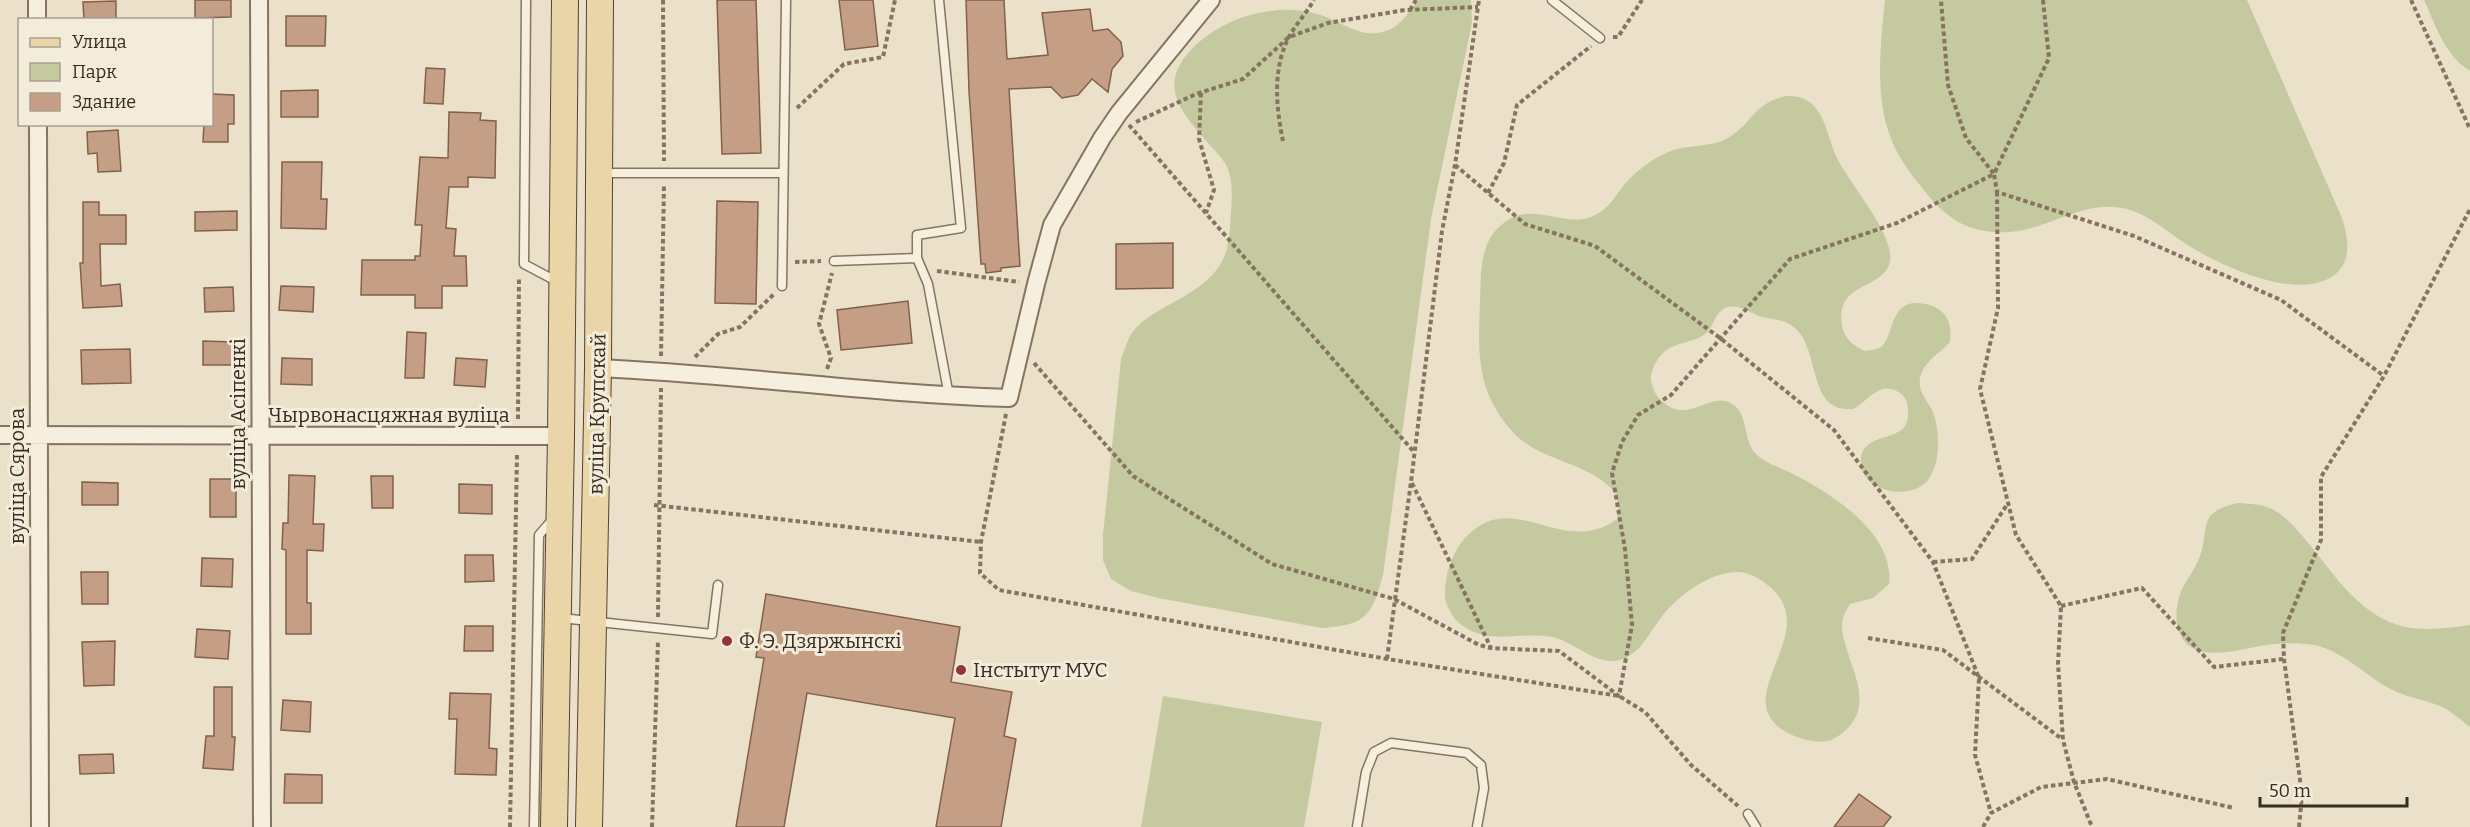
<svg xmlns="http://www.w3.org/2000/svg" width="2470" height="827" font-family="Bitter,serif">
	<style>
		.green { fill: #c4c99f }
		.building { fill: #c59f85; stroke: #836049; stroke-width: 1.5 }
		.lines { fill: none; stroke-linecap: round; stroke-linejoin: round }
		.lane-casing { stroke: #867460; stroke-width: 11 }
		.street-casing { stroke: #867460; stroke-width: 20 }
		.primary-casing { stroke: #554334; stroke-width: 28 }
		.path { stroke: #867460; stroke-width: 4; stroke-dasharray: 4.5 3; stroke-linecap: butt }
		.lane { stroke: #f6efde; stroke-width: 8 }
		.street { stroke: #f6efde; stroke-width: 16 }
		.primary { stroke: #e9d5a7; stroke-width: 26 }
		.poi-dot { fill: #903637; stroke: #f3ecda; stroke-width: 2 }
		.labels { text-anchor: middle; stroke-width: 6; stroke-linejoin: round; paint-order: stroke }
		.street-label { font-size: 20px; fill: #382d22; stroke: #f3ecda }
		.poi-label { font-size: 20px; fill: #382d22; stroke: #f3ecda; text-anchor: start }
	</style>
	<rect width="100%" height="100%" fill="#ebe1cb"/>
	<path class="green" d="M1418,0H1471L1472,23L1431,219L1383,575C1372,616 1366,625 1322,628L1158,598L1131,591L1111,579L1103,560V535L1121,359C1124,352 1126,344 1129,338C1148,303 1210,299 1226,252C1230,241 1230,224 1231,212C1232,198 1233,180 1227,167C1223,158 1213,149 1207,142C1176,106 1156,81 1199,42C1232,13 1285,1 1326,17C1347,25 1363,39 1386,31C1400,27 1410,11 1418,0Z
		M1885,0H2247L2342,218C2348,237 2353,262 2333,276C2296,301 2224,267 2189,246C2167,232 2148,213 2122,208C2083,200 2047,230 2008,232C1969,234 1946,219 1923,189C1914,178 1904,165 1897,152C1873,107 1880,49 1885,0Z
		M2424,0H2470V71C2445,56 2436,26 2424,0Z
		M1785,96C1796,96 1806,97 1814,106C1826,119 1829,140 1836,156C1848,182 1895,235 1890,261C1885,290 1835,281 1842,325C1844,339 1854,346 1865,351C1871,350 1878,350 1883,345C1895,331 1890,297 1925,304C1933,305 1940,309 1945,315C1951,324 1951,332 1950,342C1941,352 1927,360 1922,372C1915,388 1925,397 1932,410C1940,428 1941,459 1930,477C1915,503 1859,493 1861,460C1863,427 1912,448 1908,409C1908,403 1905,396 1900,393C1895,389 1889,388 1883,389C1872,392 1863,404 1853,409C1807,413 1821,353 1796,329C1786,319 1775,320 1762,317C1751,314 1740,304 1728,307C1714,311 1714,328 1705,334C1693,343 1675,342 1664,352C1657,359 1653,366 1651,376C1650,382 1654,392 1658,397C1687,430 1708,389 1732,404C1749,413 1742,441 1757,455C1769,466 1784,468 1797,476C1835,496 1895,535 1889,584L1873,598L1850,604C1845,612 1842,618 1842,627C1844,660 1877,699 1847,729C1843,733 1836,738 1831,740C1820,744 1803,740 1792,735C1719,701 1827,634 1769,586C1760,579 1749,572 1738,572C1710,572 1680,594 1663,615C1652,628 1644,647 1629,656C1602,672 1580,645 1556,638C1522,629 1487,649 1457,621C1449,612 1444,602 1445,590C1446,570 1454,547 1470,533C1516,490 1564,558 1617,519C1619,509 1619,497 1612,489C1585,461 1537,461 1511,430C1476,389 1478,353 1480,302C1481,277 1479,248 1497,229C1533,192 1568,238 1603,210C1611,204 1617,194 1623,186C1634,173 1650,160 1666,153C1686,143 1713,149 1731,136C1755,120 1751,106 1785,96Z
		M2238,503C2251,504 2263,504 2274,510C2288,518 2300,533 2310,545C2336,577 2362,618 2406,627C2428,631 2448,628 2470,625V727C2460,719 2451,711 2440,706C2426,700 2410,698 2397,692C2367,679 2347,652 2314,645C2296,642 2277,643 2260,646C2234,651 2190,664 2179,631C2174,617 2177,600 2183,587C2187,579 2193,572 2197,563C2213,532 2192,513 2238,503Z
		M1163,696L1322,722L1304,827H1141Z"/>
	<path class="building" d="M195,0H231V17L195,18Z
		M717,0H756L761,153L722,154Z
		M839,0H873L878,46L845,50Z
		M966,0H1004L1007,59L1048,55L1042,13L1090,9L1093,31L1108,29L1121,42L1123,56L1112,69L1108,92L1092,79L1078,95L1062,98L1051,87L1009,89L1020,266L1001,268V271L986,273L985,264H981L969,91Z
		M116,1V20H84L83,2Z
		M286,16H326L325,46H286Z
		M426,68L445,69L443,104L424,103Z
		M318,90V117H281V91Z
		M212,94L234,95V124H228V142H203L204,124H212Z
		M449,112L481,113L480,120L496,121L495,178L468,177V187H449L446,228L456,229L454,256H466L467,286H442V308H415V295H361L362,260H415V256H420L422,225H415L420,157L448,158Z
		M118,130L121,171L98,172L97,153L88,154L87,132Z
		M282,162H322L321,199H327L326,229L281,228Z
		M717,201L758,202L756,304L715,303Z
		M83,202H99V215H126V244H100L101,286L120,284L122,306L83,308L80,263H83Z
		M237,211V230L195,231V212Z
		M1173,243V288L1116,289V244Z
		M281,286L314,287L313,312L279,310Z
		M233,287L234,311L205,312L204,288Z
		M908,301L912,343L841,350L837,310Z
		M407,332L426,333L424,378H405Z
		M203,341L234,342L233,365H203Z
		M130,349L131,383L82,384L81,350Z
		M282,358L312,359V385L281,384Z
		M456,358L487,360L485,387L454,385Z
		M289,475L315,476L313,524H324L323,551L307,550V603H311V634H286V550L282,549L283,523H288Z
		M371,476H393V508H372Z
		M210,479H236V517H210Z
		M82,482L118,483V505H82Z
		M459,484L492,485V514L459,513Z
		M465,555H493L494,581L465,582Z
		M202,558L233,559L232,587L201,586Z
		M81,572H108V604H82Z
		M766,594L960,627L951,682L1012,692L1004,736L1016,739L1001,827H936L955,718L807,693L784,827H736L764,658L756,657Z
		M465,626H493V651H464Z
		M197,629L230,631L228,659L195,657Z
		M115,641L114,685L84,686L82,642Z
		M214,687H232V737H235L233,770L203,768L206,736H214Z
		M450,693L491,694L489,748L497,749L496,775L455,774L457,719H449Z
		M283,700L311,702L310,732L281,730Z
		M113,754L114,773L80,774L79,755Z
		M285,774L322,775V803H284Z
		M1859,794L1891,817L1883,827H1834Z"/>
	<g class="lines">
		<defs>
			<path id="lane" d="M526,0L524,264L558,282
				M1552,0L1600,38
				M601,173H782
				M917,258V235L961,228L939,0
				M834,261L917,258L928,284L949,396
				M782,286L786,0
				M561,618L712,634L718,585
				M1748,814L1756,827
				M534,827L539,535L553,519
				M1357,827L1366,772L1374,752L1391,743L1467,753L1481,765L1484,788L1477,827"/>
			<path id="street" d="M37,0V20
				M259,0L262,827
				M38,124L40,827
				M598,368C736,374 872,394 1009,398L1036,284L1052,225L1102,138L1119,113L1211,0
				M0,435L561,436"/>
			<path id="primary" d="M554,827L561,436L565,0
				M589,827L598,368L600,0"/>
		</defs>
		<use href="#lane" class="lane-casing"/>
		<use href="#street" class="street-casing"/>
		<use href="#primary" class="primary-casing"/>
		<path class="path" d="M663,0L664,161
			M2043,0L2049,58L1994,174L1997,192L2134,236L2281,300L2384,376
			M2411,0L2470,129
			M1410,10L1416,0
			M1613,37H1618L1642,0
			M1201,93L1199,139L1214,190L1206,213
			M797,108L844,64L883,57L895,0
			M1136,122L1196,94L1243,79L1289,37L1328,23L1405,10L1478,7
			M1129,125L1414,452
			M1283,141C1276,108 1272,67 1290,35C1297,23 1307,12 1314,0
			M1455,165L1525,224L1595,246L1720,338L1834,430L1933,562L1979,678L1975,755L1991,813
			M1997,192L1998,308L1980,389L2016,535L2061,606L2058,664L2063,740L2074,782L2092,827
			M1488,193L1504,163L1517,105L1591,46
			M795,262L821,261
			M937,271L1019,282
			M661,356L664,184
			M695,357L718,334L740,327L774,294
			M1034,363L1133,476L1272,564L1394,599L1479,645L1491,648L1559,651L1619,696L1632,625L1625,549L1612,473L1622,442L1638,415L1671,395L1790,259L1897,223L1994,174L1966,138L1948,85L1941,0
			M827,369L831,358L819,324L832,273
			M1006,414L981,542L980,573L999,590L1387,659L1619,696L1645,712L1691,765L1738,806
			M518,419L519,277
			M1412,483L1491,648
			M654,505L981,542
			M1933,562L1972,559L2008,503
			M2061,606L2142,588L2214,667L2284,659
			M658,617L661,388
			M1868,638L1943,650L2062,739
			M1387,659L1411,482L1442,231L1455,165L1479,0
			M510,827L517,454
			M652,827L658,640
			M1983,827L1991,813L2041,787L2107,779L2234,808
			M2299,827L2302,795L2284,659L2283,633L2321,540V477L2384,376L2470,209"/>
		<use href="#lane" class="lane"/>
		<use href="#street" class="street"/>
		<use href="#primary" class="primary"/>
	</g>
	<g class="poi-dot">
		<circle cx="727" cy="641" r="6"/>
		<circle cx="961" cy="670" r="6"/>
	</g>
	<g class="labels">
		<g class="street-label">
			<text transform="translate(238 414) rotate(-90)" y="7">вуліца Асіпенкі</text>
			<text transform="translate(597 414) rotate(-89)" y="7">вуліца Крупскай</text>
			<text x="389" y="422">Чырвонасцяжная вуліца</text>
			<text transform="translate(17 476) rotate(-90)" y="7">вуліца Сярова</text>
		</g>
		<g class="poi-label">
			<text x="739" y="648">Ф. Э. Дзяржынскі</text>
			<text x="973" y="677">Інстытут МУС</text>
		</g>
	</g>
	<rect x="18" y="18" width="195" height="108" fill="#f3ecda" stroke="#a8a090" stroke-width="1.5"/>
	<rect x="30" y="38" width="30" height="9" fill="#e9d5a7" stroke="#a8a090" stroke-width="1.5"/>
	<text x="72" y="48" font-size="18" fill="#382d22">Улица</text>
	<rect x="30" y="63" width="30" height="18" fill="#c4c99f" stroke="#a8a090" stroke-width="1.5"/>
	<text x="72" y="78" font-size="18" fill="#382d22">Парк</text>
	<rect x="30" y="93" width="30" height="18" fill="#c59f85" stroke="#a8a090" stroke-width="1.5"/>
	<text x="72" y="108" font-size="18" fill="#382d22">Здание</text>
	<path d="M2260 797v9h147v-9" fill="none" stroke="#382d22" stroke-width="3"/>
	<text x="2269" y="797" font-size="18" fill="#382d22" stroke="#f3ecda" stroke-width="4.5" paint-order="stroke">50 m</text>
</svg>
